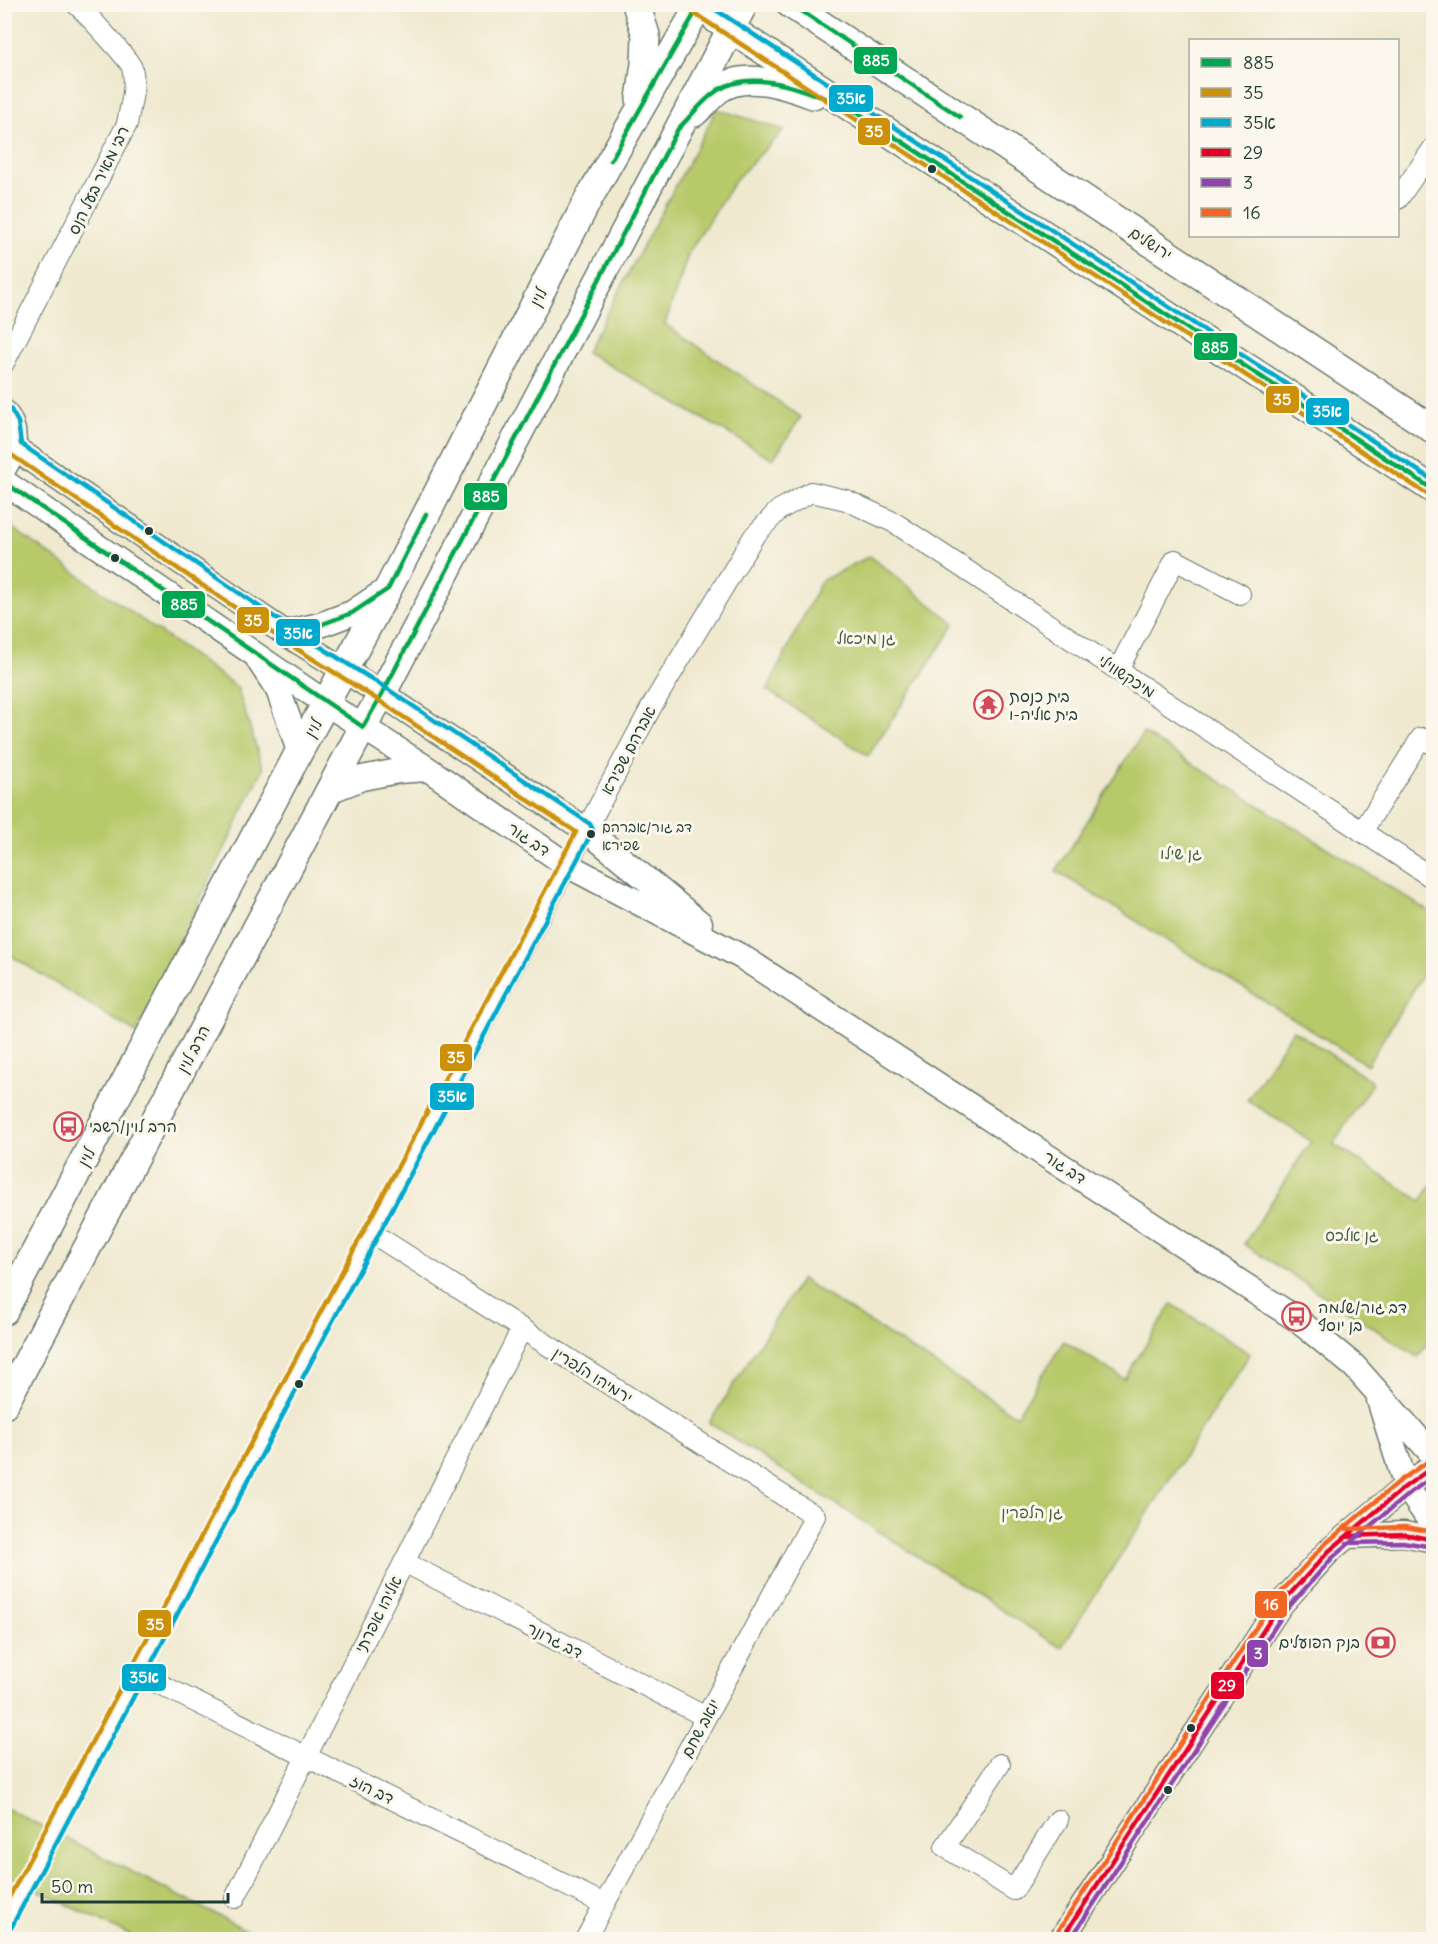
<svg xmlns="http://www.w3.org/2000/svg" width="1438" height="1944" font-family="Delius,'Playpen Sans Hebrew',sans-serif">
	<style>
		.green { fill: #b8c96b; stroke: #6c8350; stroke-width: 1.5 }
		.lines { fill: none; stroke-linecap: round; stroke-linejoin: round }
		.minor-casing { stroke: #68796b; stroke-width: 22 }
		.tertiary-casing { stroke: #68796b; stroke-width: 27 }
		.secondary-casing { stroke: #68796b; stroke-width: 30 }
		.minor { stroke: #fff; stroke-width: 20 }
		.tertiary { stroke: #fff; stroke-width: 24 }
		.secondary { stroke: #fff; stroke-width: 27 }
		.bus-1-casing { stroke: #fbf7ec; stroke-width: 9 }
		.bus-2-casing { stroke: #fbf7ec; stroke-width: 9 }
		.bus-3-casing { stroke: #fbf7ec; stroke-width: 9 }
		.bus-4-casing { stroke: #fbf7ec; stroke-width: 9 }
		.bus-5-casing { stroke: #fbf7ec; stroke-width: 9 }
		.bus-6-casing { stroke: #fbf7ec; stroke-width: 9 }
		.bus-1 { stroke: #00a651; stroke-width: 4.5 }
		.bus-2 { stroke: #cc910a; stroke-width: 4.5 }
		.bus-3 { stroke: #00a9ce; stroke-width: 4.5 }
		.bus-4 { stroke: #e4002b; stroke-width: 4.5 }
		.bus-5 { stroke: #8e44ad; stroke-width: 4.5 }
		.bus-6 { stroke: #f26522; stroke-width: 4.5 }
		.bus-dot { fill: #1f3d34; stroke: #fbf7ec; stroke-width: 2 }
		.labels { text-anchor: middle; stroke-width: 6; stroke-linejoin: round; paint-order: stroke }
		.bus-label { font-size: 14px; fill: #1f3d34; stroke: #fbf7ec; text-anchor: start }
		.street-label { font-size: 16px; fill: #1f3d34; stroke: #fbf7ec }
		.park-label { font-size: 16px; fill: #456042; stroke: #fbf7ec }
		.poi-label { font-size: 16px; fill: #1f3d34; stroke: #fbf7ec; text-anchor: start }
		.line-badge { stroke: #fbf7ec; stroke-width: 2 }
		.badge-label { font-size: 16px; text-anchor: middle; font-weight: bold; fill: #fff }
	</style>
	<rect width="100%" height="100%" fill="#fbf7ec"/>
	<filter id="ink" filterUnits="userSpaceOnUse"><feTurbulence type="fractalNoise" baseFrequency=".0167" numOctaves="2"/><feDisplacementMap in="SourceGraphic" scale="12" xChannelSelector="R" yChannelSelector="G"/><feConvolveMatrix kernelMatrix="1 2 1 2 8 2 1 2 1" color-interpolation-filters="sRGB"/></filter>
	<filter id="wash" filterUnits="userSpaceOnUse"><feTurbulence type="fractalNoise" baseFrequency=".008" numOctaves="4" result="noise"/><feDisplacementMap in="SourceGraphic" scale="24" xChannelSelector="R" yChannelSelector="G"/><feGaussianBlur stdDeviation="1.35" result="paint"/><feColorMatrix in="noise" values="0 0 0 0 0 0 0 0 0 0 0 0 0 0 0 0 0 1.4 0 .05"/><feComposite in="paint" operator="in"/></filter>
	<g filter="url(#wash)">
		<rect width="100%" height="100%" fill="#f0e9d0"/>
		<path class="green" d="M717,109L784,130L736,179L689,252L665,324L801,417L773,459L586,352Z
			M4,522L237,687L263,769L136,1033L5,952Z
			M870,556L955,624L868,756L767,690L821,581Z
			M1143,733L1433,914V958L1367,1065L1056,871Z
			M1293,1030L1373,1082L1333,1144L1421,1201L1433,1182V1334L1418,1357L1244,1244L1311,1141L1247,1100Z
			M801,1279L1016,1416L1064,1341L1124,1379L1172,1304L1250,1354L1061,1648L709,1423Z
			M4,1807L264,1939H137L5,1874Z"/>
	</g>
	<g filter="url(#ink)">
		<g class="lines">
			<defs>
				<path id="minor" d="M1398,199L1434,147
					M4,363L127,124C130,106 137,85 132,68C130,60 84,11 76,4
					M1118,670L1175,560L1240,594
					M1362,832L1421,738L1434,745
					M372,1233L815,1516L585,1940
					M404,1562L706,1717
					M139,1674L604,1904
					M1000,1764L945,1847L1014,1890L1058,1820
					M235,1898L521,1330
					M4,1924L653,704L754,536L779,510L811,492L846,500L895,523L1434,879"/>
				<path id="tertiary" d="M4,412C18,429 16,450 4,468
					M14,448L285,633L382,694L586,830L700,923
					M4,482L327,704L428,769L567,865L742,957L1295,1318L1354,1366L1434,1456
					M285,633L320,625L352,613L388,589
					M259,661L278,690L290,723L299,752
					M329,791L362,778L398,771L428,769
					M1379,1400L1406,1486L1434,1527
					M1347,1536L1404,1534L1434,1540
					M1061,1940L1280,1605L1329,1551L1406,1486L1434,1466"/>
				<path id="secondary" d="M636,4L646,35L645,64L640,99
					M790,4L1434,430
					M717,20L1434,490
					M694,113C702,106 709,97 718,90C744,70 786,85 813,95
					M4,1311L299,752L388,589L589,198L700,4
					M4,1405L363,727L382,694L744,4"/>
			</defs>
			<use href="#minor" class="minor-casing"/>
			<use href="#tertiary" class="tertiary-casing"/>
			<use href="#secondary" class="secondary-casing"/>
			<use href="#minor" class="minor"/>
			<use href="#tertiary" class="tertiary"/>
			<use href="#secondary" class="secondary"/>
			<defs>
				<path id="bus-1" d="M791,4L960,117
					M611,160L700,4
					M4,482L363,727
					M285,633L320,625L352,613L388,589L426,514
					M363,727L382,694L678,129C691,116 703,100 718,90C757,66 814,94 852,109L1434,490"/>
				<path id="bus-2" d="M689,10L1430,496
					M4,429L7,450L10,454L281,639L378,700L576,832L4,1907"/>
				<path id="bus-3" d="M707,4L1434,481
					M10,408L18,422L21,444L289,627L386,688L590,824L593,830L11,1928"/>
				<path id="bus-4" d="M1347,1536L1404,1534L1434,1540
					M1061,1940L1280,1605L1329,1551L1406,1486L1434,1466"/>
				<path id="bus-5" d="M1347,1543L1403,1542L1433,1547
					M1070,1940L1286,1610L1334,1556L1411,1492L1434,1476"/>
				<path id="bus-6" d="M1347,1529L1405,1527L1434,1532
					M1055,1936L1274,1600L1324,1545L1401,1480L1430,1460"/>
			</defs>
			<use href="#bus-1" class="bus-1-casing"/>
			<use href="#bus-2" class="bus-2-casing"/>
			<use href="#bus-3" class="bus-3-casing"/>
			<use href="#bus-4" class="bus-4-casing"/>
			<use href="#bus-5" class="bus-5-casing"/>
			<use href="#bus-6" class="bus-6-casing"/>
			<use href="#bus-1" class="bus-1"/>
			<use href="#bus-2" class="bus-2"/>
			<use href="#bus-3" class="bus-3"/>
			<use href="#bus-4" class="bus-4"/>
			<use href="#bus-5" class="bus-5"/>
			<use href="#bus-6" class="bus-6"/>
		</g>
	</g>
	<defs>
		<symbol id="temple-ring" viewBox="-11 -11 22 22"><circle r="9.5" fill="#fbf7ec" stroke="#d1495b" stroke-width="1.5"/><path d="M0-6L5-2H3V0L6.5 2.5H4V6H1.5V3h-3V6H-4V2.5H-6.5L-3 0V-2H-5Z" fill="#d1495b"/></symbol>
		<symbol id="bus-ring" viewBox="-11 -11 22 22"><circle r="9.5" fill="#fbf7ec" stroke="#d1495b" stroke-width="1.5"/><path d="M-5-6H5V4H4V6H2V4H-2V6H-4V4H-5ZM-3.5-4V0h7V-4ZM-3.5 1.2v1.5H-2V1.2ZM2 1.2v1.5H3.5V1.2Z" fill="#d1495b"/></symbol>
		<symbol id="bank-ring" viewBox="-11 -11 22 22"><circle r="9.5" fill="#fbf7ec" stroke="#d1495b" stroke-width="1.5"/><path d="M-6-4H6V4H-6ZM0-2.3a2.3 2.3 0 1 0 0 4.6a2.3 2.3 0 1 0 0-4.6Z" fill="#d1495b"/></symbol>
	</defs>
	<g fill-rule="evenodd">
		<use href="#temple-ring" x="972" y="688" width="33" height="33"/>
		<use href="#bus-ring" x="52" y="1110" width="33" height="33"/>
		<use href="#bus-ring" x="1280" y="1300" width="33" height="33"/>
		<use href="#bank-ring" x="1364" y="1626" width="33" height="33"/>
	</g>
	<g class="bus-dot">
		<circle cx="932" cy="169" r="5"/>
		<circle cx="149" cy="531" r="5"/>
		<circle cx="115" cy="558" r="5"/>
		<circle cx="591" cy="834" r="5"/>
		<circle cx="299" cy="1384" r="5"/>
		<circle cx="1191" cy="1728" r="5"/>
		<circle cx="1168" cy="1790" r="5"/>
	</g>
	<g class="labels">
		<g class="bus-label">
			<text x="602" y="832">דב גור/אברהם<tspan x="602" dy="18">שפירא</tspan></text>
		</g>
		<g class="street-label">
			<text transform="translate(98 180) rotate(-64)" y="6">רבי מאיר בעל הנס</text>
			<text transform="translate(1151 243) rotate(33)" y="6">ירושלים</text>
			<text transform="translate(538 297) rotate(-63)" y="6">לוין</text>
			<text transform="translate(1127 676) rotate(33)" y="6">מיכקשווילי</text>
			<text transform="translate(313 728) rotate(-60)" y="6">לוין</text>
			<text transform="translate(628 750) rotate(-62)" y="6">אברהם שפירא</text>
			<text transform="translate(529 839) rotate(34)" y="6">דב גור</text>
			<text transform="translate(193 1049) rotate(-62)" y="6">הרב לוין</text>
			<text transform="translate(86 1157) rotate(-62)" y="6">לוין</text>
			<text transform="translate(1065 1167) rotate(33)" y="6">דב גור</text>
			<text transform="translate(593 1375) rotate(32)" y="6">ירמיהו הלפרין</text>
			<text transform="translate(378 1614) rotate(-63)" y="6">אליהו אפרתי</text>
			<text transform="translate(555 1640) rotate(27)" y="6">דב גרונר</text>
			<text transform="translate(700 1728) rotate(-62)" y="6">יואב שחם</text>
			<text transform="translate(372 1789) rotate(26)" y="6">דב הוז</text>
		</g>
		<g class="park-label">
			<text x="866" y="644">גן מיכאל</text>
			<text x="1181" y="859">גן שילו</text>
			<text x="1352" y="1241">גן אלכס</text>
			<text x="1032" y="1518">גן הלפרין</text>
		</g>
		<g class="poi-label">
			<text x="1009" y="702">בית כנסת<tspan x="1009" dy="18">בית אליה-ו</tspan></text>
			<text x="89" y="1132">הרב לוין/רשבי</text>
			<text x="1318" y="1313">דב גור/שלמה<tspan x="1318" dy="18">בן יוסף</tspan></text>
			<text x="1360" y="1648" text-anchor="end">בנק הפועלים</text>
		</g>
	</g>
	<g class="line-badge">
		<rect x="853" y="46" width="45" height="29" rx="6" fill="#00a651"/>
		<rect x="828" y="84" width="46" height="29" rx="6" fill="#00a9ce"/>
		<rect x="857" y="117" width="34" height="29" rx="6" fill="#cc910a"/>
		<rect x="1193" y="332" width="45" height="29" rx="6" fill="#00a651"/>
		<rect x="1265" y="385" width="35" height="29" rx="6" fill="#cc910a"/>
		<rect x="1305" y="397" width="45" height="29" rx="6" fill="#00a9ce"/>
		<rect x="463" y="482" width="45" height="29" rx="6" fill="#00a651"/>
		<rect x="161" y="590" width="45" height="29" rx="6" fill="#00a651"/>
		<rect x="236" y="606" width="34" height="28" rx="6" fill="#cc910a"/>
		<rect x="275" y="618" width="46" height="29" rx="6" fill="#00a9ce"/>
		<rect x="439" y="1043" width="34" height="29" rx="6" fill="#cc910a"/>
		<rect x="429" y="1082" width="46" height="29" rx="6" fill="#00a9ce"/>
		<rect x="1254" y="1590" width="34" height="29" rx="6" fill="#f26522"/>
		<rect x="137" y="1609" width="35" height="29" rx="6" fill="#cc910a"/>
		<rect x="1246" y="1639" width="23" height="29" rx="6" fill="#8e44ad"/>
		<rect x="121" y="1663" width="46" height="29" rx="6" fill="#00a9ce"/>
		<rect x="1210" y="1671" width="35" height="29" rx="6" fill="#e4002b"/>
	</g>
	<g class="badge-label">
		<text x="876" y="66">885</text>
		<text x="851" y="104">35א</text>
		<text x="874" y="137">35</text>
		<text x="1215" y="353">885</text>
		<text x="1282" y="405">35</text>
		<text x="1327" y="417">35א</text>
		<text x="486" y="502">885</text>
		<text x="184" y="610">885</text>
		<text x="253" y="626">35</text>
		<text x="298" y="639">35א</text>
		<text x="456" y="1063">35</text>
		<text x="452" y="1102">35א</text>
		<text x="1271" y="1610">16</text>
		<text x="155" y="1630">35</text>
		<text x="1258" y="1659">3</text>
		<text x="144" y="1683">35א</text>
		<text x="1227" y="1691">29</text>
	</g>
	<rect width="1438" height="1944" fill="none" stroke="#fbf7ec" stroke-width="24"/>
	<rect x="1189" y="39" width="210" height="198" fill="#fbf7ec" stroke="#a3ada2" stroke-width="1.5"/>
	<rect x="1201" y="58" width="30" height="9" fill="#00a651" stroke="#a3ada2" stroke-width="1.5"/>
	<text x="1243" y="69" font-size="18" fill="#1f3d34">885</text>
	<rect x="1201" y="88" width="30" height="9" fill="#cc910a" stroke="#a3ada2" stroke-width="1.5"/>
	<text x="1243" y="99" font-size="18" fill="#1f3d34">35</text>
	<rect x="1201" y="118" width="30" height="9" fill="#00a9ce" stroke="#a3ada2" stroke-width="1.5"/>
	<text x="1243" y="129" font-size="18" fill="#1f3d34">35א</text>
	<rect x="1201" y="148" width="30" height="9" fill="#e4002b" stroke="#a3ada2" stroke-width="1.5"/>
	<text x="1243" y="159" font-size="18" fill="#1f3d34">29</text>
	<rect x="1201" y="178" width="30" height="9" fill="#8e44ad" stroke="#a3ada2" stroke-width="1.5"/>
	<text x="1243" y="189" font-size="18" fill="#1f3d34">3</text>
	<rect x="1201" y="208" width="30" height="9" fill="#f26522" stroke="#a3ada2" stroke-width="1.5"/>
	<text x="1243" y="219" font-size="18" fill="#1f3d34">16</text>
	<path d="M42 1893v9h186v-9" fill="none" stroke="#1f3d34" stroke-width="3"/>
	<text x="51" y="1893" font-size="18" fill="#1f3d34" stroke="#fbf7ec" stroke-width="4.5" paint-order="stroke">50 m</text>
</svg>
